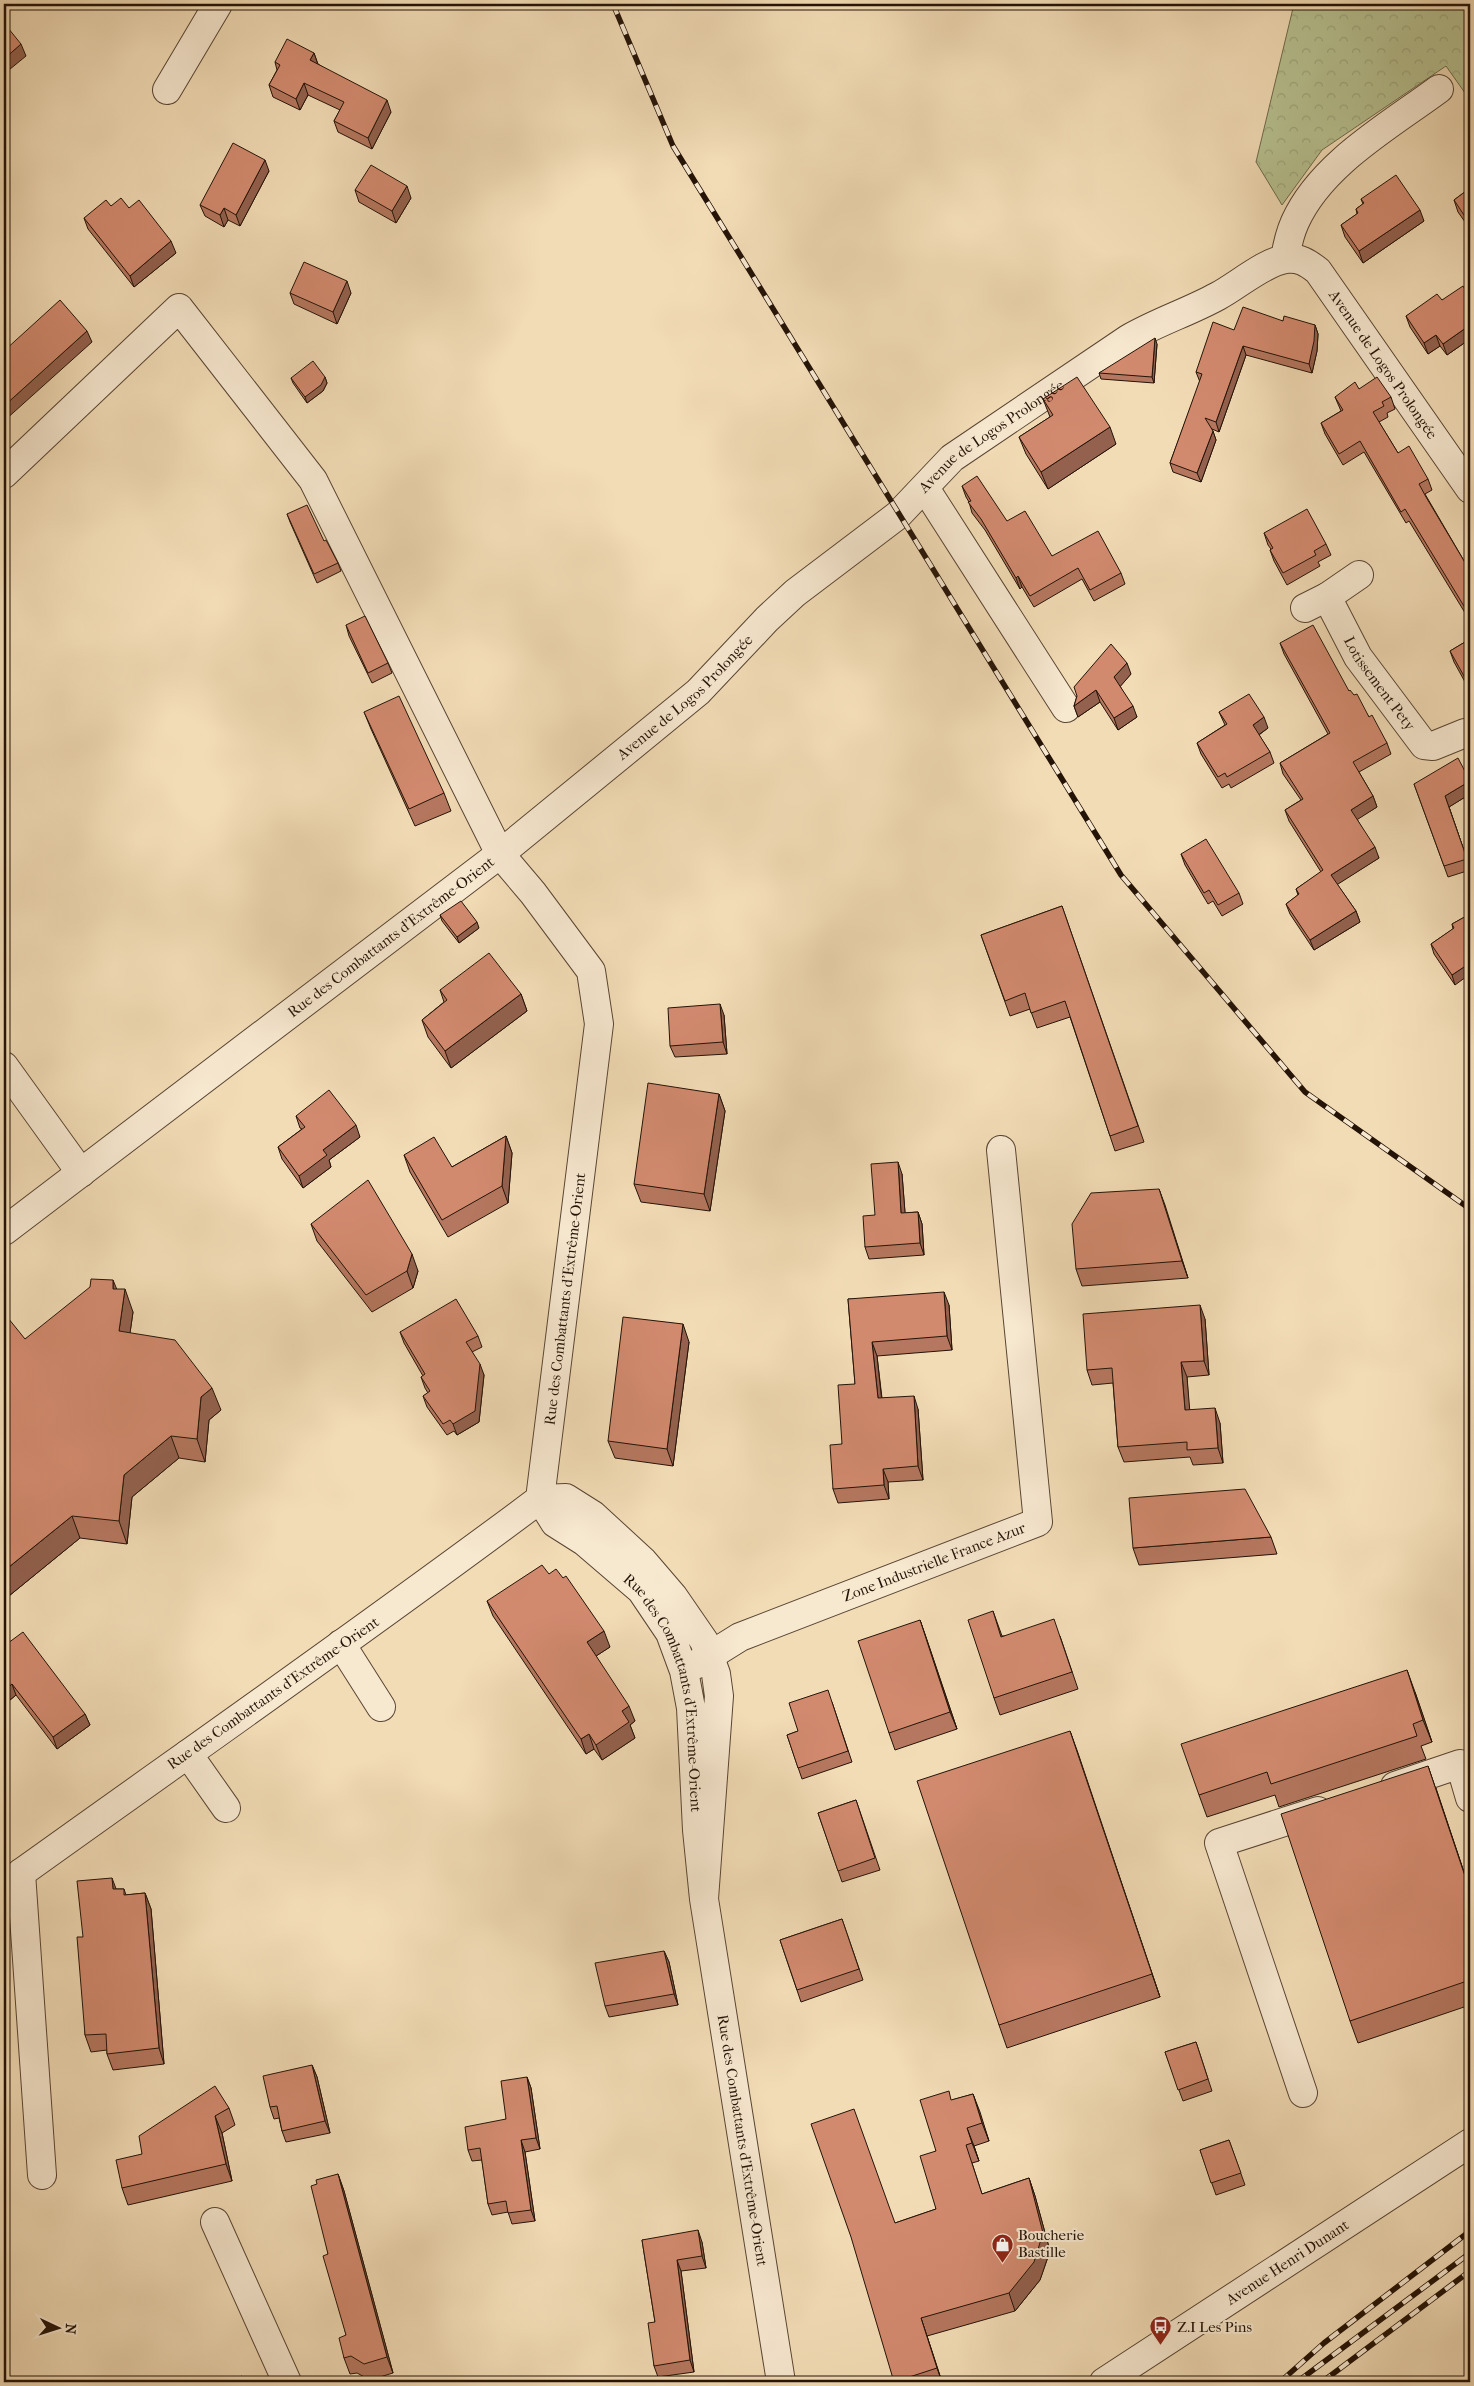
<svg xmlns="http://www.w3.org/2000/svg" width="1474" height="2386" font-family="'IM FELL French Canon',serif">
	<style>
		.forest { fill: url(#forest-crowns); stroke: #6e6a4c }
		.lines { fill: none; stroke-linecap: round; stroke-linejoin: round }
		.minor-casing { stroke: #584533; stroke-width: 30 }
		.minor { stroke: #f7e8d0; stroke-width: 28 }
		.rail-casing { stroke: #241307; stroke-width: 5.5 }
		.rail { stroke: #f7e8d0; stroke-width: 4; stroke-dasharray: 11; stroke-linecap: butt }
		.wall { fill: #b5775f; stroke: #241307 }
		.shaded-wall { fill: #93614e; stroke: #241307 }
		.building { fill: #d28a6f; stroke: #241307 }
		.labels { text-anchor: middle; stroke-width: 4; stroke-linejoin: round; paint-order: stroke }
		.street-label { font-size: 15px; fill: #241307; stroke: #f7e8d0 }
		.poi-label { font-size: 15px; fill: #241307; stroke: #f7e8d0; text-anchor: start }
	</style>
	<defs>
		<pattern id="forest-crowns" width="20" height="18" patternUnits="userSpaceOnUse" patternTransform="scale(1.25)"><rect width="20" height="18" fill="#b7c191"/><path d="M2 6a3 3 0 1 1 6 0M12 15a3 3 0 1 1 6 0" fill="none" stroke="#9da57c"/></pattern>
	</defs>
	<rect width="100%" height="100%" fill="#f2dcb6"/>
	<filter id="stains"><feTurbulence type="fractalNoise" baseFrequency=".004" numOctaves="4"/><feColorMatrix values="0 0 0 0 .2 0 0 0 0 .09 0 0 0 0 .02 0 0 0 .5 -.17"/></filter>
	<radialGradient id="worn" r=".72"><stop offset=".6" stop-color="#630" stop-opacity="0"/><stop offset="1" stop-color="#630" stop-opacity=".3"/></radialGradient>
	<path class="forest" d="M1294,4H1470V100L1446,66L1322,150L1282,205L1256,162Z"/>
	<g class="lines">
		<defs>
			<g id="minor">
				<path d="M167,90L218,4"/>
				<path d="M1285,259C1287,246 1290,233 1295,222C1321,164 1389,126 1439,89"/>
				<path id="s1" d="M4,474L179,308L313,480L500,854L698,692L767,619L795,593L898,515L952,458L1128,339C1157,322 1189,312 1218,296C1237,286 1266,261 1286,259C1299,257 1308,263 1318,271L1470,489"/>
				<path d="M925,488L1066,708"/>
				<path d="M1327,597L1359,575"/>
				<path id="s2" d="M1305,608L1327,597L1358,657L1424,745L1433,746L1465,733L1470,734"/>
				<path d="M4,1066L81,1173"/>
				<path id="s3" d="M4,1231L500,854L533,893L591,971L599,1024L540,1499C369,1627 194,1749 21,1873"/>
				<path d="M341,1644L381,1707"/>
				<path id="s4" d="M695,1665L740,1637L1038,1522L1001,1150"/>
				<path d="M188,1754L226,1808"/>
				<path d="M1395,1786L1460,1764L1470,1798"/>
				<path d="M21,1873L42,2175"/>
				<path id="s5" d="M704,1899L719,1696L716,1674L704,1641L673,1596L643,1561L593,1515L566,1498L540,1499L555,1523L585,1542L641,1590L670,1633L684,1671L691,1708L697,1830L704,1899L781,2382"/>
				<path d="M1303,2093L1219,1843L1318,1811"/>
				<path d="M215,2222L287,2382"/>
				<path id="s6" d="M1104,2382L1470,2143"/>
			</g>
		</defs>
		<use href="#minor" class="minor-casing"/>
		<use href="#minor" class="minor"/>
		<defs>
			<path id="rail" d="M613,4L673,146L1121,875L1305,1092L1470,1209
				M1280,2382L1324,2343L1470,2231
				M1297,2382L1470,2253
				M1322,2382L1470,2271"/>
		</defs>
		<use href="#rail" class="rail-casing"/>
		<use href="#rail" class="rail"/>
	</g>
	<path class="wall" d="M314,53L318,64L391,112L372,149L338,132L334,121L340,110L308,95L300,110L273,97L269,85L277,70L275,62Z
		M269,171L240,226L228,220L224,227L205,216L200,205Z
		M1470,188V229L1458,212L1454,200Z
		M355,190L411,198L396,223L359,202Z
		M1361,199L1424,221L1363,263L1345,237L1341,225L1357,214L1356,209L1363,204Z
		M111,206L129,208L176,253L134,287L88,229L84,218Z
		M290,293H351L337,324L294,304Z
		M1470,297V339L1447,355L1440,346L1428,354L1410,327L1406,316L1442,300Z
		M1283,321L1315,325L1318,334L1317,351L1312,373L1246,355L1219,432L1212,429L1216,440L1201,482L1173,472L1170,463L1200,382L1196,372L1234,330Z
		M1157,344L1154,383L1101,379L1099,373Z
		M325,377L327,383L323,391L307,403L293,383L291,378Z
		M1359,389L1391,397L1395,409L1387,413L1388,417L1379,422L1398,453L1428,479L1432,490L1425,494L1470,571V621L1409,521L1406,523L1364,452L1343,465L1325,434L1321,423L1341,411L1335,397Z
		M1043,399L1116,444L1048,489L1026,454L1019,437L1050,417Z
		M962,486L1052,556L1121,573L1125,584L1094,601L1082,579L1034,607L1022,587L1020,589L985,530L972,513L969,502L966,497Z
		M287,514L324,541L338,563L341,571L317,583L290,522Z
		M1264,533L1326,544L1331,555L1318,562L1320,566L1287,585L1274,561L1270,550L1271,549L1268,545Z
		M346,625L388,663L392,673L372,683L349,636Z
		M1470,639V691L1454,662L1450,651Z
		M1280,643L1349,691L1354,695L1387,743L1391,754L1359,772L1373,796L1377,807L1357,819L1379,858L1337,884L1356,911L1360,922L1314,950L1290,914L1286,904L1298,895L1296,889L1321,872L1289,821L1285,810L1301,800L1283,774L1280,763L1328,734L1284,654Z
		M1131,674L1120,686L1137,717L1118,730L1100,702L1078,717L1074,706L1077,696Z
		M364,712L444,793L451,811L415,826L371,729Z
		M1219,712L1268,728L1259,735L1270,752L1274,763L1231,788L1229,784L1222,788L1201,754L1197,743L1225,725Z
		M1470,780V794L1449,807L1470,868V870L1448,877L1414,784Z
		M1181,854L1239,893L1243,904L1222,916L1213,901L1208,904L1185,865Z
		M1062,906L1144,1142L1115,1151L1070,1017L1037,1028L1030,1009L1010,1016L981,935Z
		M1470,914L1455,985L1434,954L1431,944L1453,929L1452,924Z
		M440,915L479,928L459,943L442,921Z
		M440,990L521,994L527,1011L451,1068L428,1037L422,1020L444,1002Z
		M724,1015L727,1054L675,1057L670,1046Z
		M719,1094L725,1111L710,1211L641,1202L634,1184Z
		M296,1116L360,1137L329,1160L331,1167L303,1188L282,1159L278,1147L302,1129L300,1128Z
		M506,1136L512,1153L508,1203L448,1237L410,1172L404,1155L452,1167Z
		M902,1174L905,1213L918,1212L922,1224L924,1255L869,1259L865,1247L875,1215Z
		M1159,1189L1188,1278L1082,1286L1076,1269Z
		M311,1224L418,1271L413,1288L372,1312L317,1241Z
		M117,1289L133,1312L130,1333L221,1410L209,1420L205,1462L179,1458L132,1497L127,1544L80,1538L4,1600L25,1339Z
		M848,1299L949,1305L952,1350L877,1356L882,1398L918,1409L923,1480L888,1482L889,1499L838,1503L833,1489L842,1444L855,1384Z
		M1205,1319L1209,1375L1187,1377L1189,1410L1220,1423L1223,1463L1193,1465L1190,1457L1124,1462L1118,1447L1113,1383L1092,1385L1087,1370Z
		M400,1332L478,1336L482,1347L472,1352L484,1375L479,1422L457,1435L454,1431L447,1435L427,1407L423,1396L428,1393L425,1388L421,1377L423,1376L404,1343Z
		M689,1342L673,1466L615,1458L608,1441Z
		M1271,1537L1277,1554L1139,1565L1133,1548Z
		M487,1601L610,1647L596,1656L635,1721L630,1725L635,1738L602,1760L594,1749L586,1754L493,1616Z
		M993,1611L1002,1636H1060L1078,1689L1000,1715L994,1698Z
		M920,1620L957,1729L895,1750L889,1733Z
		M4,1646L85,1714L90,1725L57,1749L16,1695L4,1705Z
		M1415,1692L1432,1742L1421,1746L1426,1759L1279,1807L1275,1795L1207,1817L1199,1795Z
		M832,1702L852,1762L802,1779L787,1735L798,1731Z
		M1070,1731L1160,1997L1007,2048L999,2025Z
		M1436,1788L1470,1890V2005L1358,2043L1350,2021Z
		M856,1800L880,1870L842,1882L818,1813Z
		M116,1889H124L126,1895L145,1893L151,1909L164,2064L113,2070L107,2054V2050L91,2052L85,2035L83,1937Z
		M842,1919L863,1980L801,2002L780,1940Z
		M664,1951L669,1962L678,2005L609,2017L605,2006Z
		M1196,2042L1212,2091L1183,2101L1165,2052Z
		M312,2065L317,2077L330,2133L286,2142L282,2131L279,2118L274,2119L270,2107Z
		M527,2077L531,2088L540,2149L525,2152L535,2221L512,2224L508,2212L492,2215L488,2204L482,2160L472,2161L468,2150L506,2119Z
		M973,2094L989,2141L974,2146L979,2161L972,2163L982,2194L1029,2178L1035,2196L1050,2251L1040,2280L1015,2311L927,2336L942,2382H894L895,2223L936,2209V2151L952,2100Z
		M229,2108L235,2125L222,2133L232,2181L128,2205L122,2188L142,2154Z
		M1229,2140L1245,2185L1216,2195L1200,2150Z
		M338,2174L344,2191L393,2373L370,2380L357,2373L350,2374L344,2358L346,2335L328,2254L317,2184Z
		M642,2240L702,2242L706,2268L681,2271L694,2372L658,2377L654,2366L655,2322Z"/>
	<path class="shaded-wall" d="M133,4H139L135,8Z
		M21,44L26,56L4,74V59Z
		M314,53L318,65L310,60Z
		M304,83L308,95L300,110L296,99Z
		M387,100L391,112L372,149L368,138Z
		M265,160L269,171L240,226L236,215Z
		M407,186L411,198L396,223L392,211Z
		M224,208L228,220L224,227L220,215Z
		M1420,210L1424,221L1363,263L1359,251Z
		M171,241L176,253L134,287L130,276Z
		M347,281L351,293L337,324L333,312Z
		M1315,325L1318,334L1317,351L1312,373L1309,364Z
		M1470,325V339L1447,355L1443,344Z
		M87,331L92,342L4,421V406Z
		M1436,335L1440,346L1428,354L1424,343Z
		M1155,338L1157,344L1154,383L1152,377Z
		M1243,346L1246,355L1219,432L1216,422Z
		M325,377L327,383L323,391L307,403L305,397Z
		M1110,427L1116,444L1048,489L1041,472Z
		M1213,431L1216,440L1201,482L1197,473Z
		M1018,576L1022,587L1020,589L1016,578Z
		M1127,663L1131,674L1119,688L1114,677Z
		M1096,690L1100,702L1078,717L1074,706Z
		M1133,706L1137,717L1118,730L1114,718Z
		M1264,717L1268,728L1257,736L1253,725Z
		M1470,781V794L1449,807L1470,868L1445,796Z
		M1373,796L1377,807L1355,821L1351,810Z
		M1375,847L1379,858L1335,886L1331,875Z
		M1356,911L1360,922L1314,950L1310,940Z
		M477,922L479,928L459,943L457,937Z
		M1470,963V974L1455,985L1452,975Z
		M521,994L527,1011L451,1068L445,1051Z
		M720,1004L724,1015L727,1054L723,1042Z
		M719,1094L725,1111L710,1211L704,1194Z
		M356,1125L360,1137L329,1160L331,1167L303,1188L299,1176L323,1150Z
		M506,1136L512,1153L508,1203L502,1186Z
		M898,1162L902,1174L906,1225L901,1213Z
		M1159,1189L1165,1205L1188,1278L1182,1261Z
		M918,1212L922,1224L924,1255L920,1243Z
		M412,1254L418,1271L413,1288L407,1271Z
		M113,1280L122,1302L113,1289Z
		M125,1289L133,1312L127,1354L119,1331Z
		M944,1292L949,1305L952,1350L947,1336Z
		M1200,1305L1205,1319L1209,1375L1204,1361Z
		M683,1324L689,1342L673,1466L667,1449Z
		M872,1342L877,1356L883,1412L878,1398Z
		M1181,1362L1187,1377L1191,1425L1185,1410Z
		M480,1364L484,1375L479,1422L457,1435L453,1424Z
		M212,1388L221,1410L209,1420L205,1462L197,1439L201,1397Z
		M914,1396L918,1409L923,1480L918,1466Z
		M1215,1408L1220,1423L1223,1463L1218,1448Z
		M171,1436L179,1458L132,1497L127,1544L119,1521L124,1475Z
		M883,1469L888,1482L889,1499L884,1485Z
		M72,1516L80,1538L4,1600V1571Z
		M920,1620L926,1637L957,1729L950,1712Z
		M604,1631L610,1647L593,1658L587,1642Z
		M1407,1670L1415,1692L1432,1742L1423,1720Z
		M12,1684L16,1695L4,1705V1690Z
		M629,1706L635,1721L630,1725L635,1738L602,1760L596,1745L622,1711Z
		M85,1714L90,1725L57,1749L53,1737Z
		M1070,1731L1078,1753L1160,1997L1152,1974Z
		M589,1734L594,1749L586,1754L581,1739Z
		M1428,1766L1470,1890V1891Z
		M112,1878L118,1894L113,1889Z
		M145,1893L151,1909L164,2064L159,2048Z
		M664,1951L669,1962L678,2005L674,1994Z
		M312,2065L317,2077L330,2133L325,2121Z
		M527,2077L531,2088L540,2149L536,2138Z
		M973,2094L980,2112L989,2141L982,2123Z
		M215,2116L222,2133L232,2181L226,2164Z
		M967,2128L974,2146L979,2161L972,2143Z
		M521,2140L525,2152L535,2221L531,2210Z
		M338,2174L344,2191L393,2373L387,2357Z
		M1029,2178L1035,2196L1050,2251L1040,2280L1015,2311L1009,2293Z
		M698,2230L702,2242L706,2268L702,2256Z
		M677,2260L681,2271L694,2372L690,2360Z
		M921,2318L927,2336L942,2382L937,2368Z"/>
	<path class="building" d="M4,23L21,44L4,59Z
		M287,39L314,53L310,60L387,100L368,138L334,121L344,102L304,83L296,99L269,85L280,65L275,62Z
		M233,143L265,160L236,215L224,208L220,215L200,205Z
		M371,165L407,186L392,211L355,190Z
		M1396,175L1420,210L1359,251L1341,225L1358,213L1356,209L1364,203L1361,199Z
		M1470,188V224L1454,200Z
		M121,198L129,208L139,200L171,241L130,276L84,218L106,200L111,206Z
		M304,262L347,281L333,312L290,293Z
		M1463,286L1470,297V325L1443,344L1436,335L1424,343L1406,316L1437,294L1442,300Z
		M60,300L87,331L4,406V351Z
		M1243,307L1283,321L1284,316L1315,325L1314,341L1309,364L1243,346L1216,422L1205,418L1213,431L1197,473L1170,463L1202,374L1196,372L1213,322L1234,330Z
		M1155,338L1152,377L1099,373Z
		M313,361L325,377L321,385L305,397L291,378Z
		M1077,377L1110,427L1041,472L1019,437L1053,415L1043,399Z
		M1377,377L1391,397L1382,402L1384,406L1373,412L1398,453L1409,446L1428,479L1419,484L1426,497L1470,571V616L1405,509L1401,512L1360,441L1339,454L1321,423L1343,410L1335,397L1355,382L1359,389Z
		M977,476L1007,521L1025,511L1052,556L1098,531L1121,573L1090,590L1078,568L1030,596L1018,576L1016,578L981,519L968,502L971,501L962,486Z
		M307,505L324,541L326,540L338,563L314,574L287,514Z
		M1307,509L1326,544L1314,551L1316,555L1283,573L1270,550L1273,548L1264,533Z
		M365,616L388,663L368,673L346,625Z
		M1313,625L1349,691L1350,690L1354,695L1357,694L1369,717L1372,715L1387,743L1353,762L1373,796L1351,810L1375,847L1331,875L1356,911L1310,940L1286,904L1299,894L1296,889L1323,870L1285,810L1303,799L1280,763L1330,733L1280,643Z
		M1470,639V684L1469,685L1450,651Z
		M1111,644L1127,663L1114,677L1133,706L1114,718L1096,690L1074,706L1077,696L1074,687Z
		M1249,694L1264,717L1253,725L1270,752L1227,777L1225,773L1218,777L1197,743L1227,724L1219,712Z
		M399,696L444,793L409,809L364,712Z
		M1458,758L1470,781L1445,796L1467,859L1444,866L1414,784Z
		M1206,839L1239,893L1218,905L1209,890L1204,893L1181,854Z
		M461,901L477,922L457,937L440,915Z
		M1062,906L1138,1126L1110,1136L1065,1001L1031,1013L1025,993L1005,1001L981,935Z
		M1470,914V963L1452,975L1431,944L1454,928L1452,924Z
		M489,953L521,994L445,1051L422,1020L447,1000L440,990Z
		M720,1004L723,1042L670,1046L668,1008Z
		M648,1083L719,1094L704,1194L634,1184Z
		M329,1090L356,1125L323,1150L327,1155L299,1176L278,1147L305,1127L296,1116Z
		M506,1136L502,1186L442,1220L404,1155L434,1137L452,1167Z
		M898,1162L901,1213L918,1212L920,1243L865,1247L863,1216L875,1215L871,1164Z
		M368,1180L412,1254L407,1271L366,1295L311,1224Z
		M1159,1189L1182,1261L1076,1269L1072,1224L1091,1193Z
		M91,1279L113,1280V1289H125L119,1331L175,1340L212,1388L201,1397L197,1439L171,1436L124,1475L119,1521L72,1516L4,1571V1313L25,1339L90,1287Z
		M944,1292L947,1336L872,1342L878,1398L914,1396L918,1466L883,1469L884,1485L833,1489L830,1445L842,1444L838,1385L855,1384L848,1299Z
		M456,1299L478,1336L466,1342L480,1364L475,1411L453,1424L450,1420L443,1424L423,1396L430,1391L421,1377L425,1374L400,1332Z
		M1200,1305L1204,1361L1181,1362L1185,1410L1215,1408L1218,1448L1187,1450V1442L1118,1447L1112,1368L1087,1370L1083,1314Z
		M623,1317L683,1324L667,1449L608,1441Z
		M1245,1489L1271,1537L1133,1548L1129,1498Z
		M542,1565L549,1574L556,1569L563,1578L566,1576L604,1631L587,1642L629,1706L622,1711L629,1722L596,1745L589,1734L581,1739L487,1601Z
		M993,1611L1001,1637L1054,1619L1072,1672L994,1698L968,1620Z
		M920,1620L950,1712L889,1733L858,1641Z
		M23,1632L85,1714L53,1737L12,1684L4,1690V1646Z
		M1407,1670L1423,1720L1413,1724L1417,1736L1271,1784L1267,1772L1199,1795L1181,1744Z
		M828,1690L848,1751L798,1768L787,1735L798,1731L789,1703Z
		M1070,1731L1152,1974L999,2025L917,1781Z
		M1428,1766L1470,1891V1980L1350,2021L1281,1814Z
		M856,1800L875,1858L838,1871L818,1813Z
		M112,1878L113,1889H124V1895L145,1893L159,2048L107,2054L106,2034L85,2035L77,1937H83L77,1881Z
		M842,1919L859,1969L797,1990L780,1940Z
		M664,1951L674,1994L605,2006L595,1963Z
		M1196,2042L1208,2079L1178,2090L1165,2052Z
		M312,2065L325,2121L282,2131L277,2106L270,2107L263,2076Z
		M527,2077L536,2138L521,2140L531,2210L508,2213L506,2201L488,2204L480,2148L468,2150L465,2127L506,2119L501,2081Z
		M215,2086L229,2108L215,2116L226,2164L122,2188L116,2160L142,2154L139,2136Z
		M949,2091L951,2100L973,2094L982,2123L967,2128L972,2143L966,2145L982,2194L1029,2178L1043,2233L1034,2262L1009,2293L921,2318L937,2368L894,2382L851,2237L811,2124L854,2109L895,2223L936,2209L920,2156L936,2151L920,2100Z
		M1229,2140L1241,2173L1211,2183L1200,2150Z
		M338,2174L387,2357L364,2364L351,2356L344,2358L339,2338L346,2335L323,2256L328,2254L311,2186L317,2184L316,2180Z
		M698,2230L702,2256L677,2260L690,2360L654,2366L648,2323L655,2322L642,2240Z
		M242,2376L245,2382H226Z"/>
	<defs>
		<symbol id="shop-pin" viewBox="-11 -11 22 30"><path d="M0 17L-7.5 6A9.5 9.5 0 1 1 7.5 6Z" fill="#8f2418" stroke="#f7e8d0"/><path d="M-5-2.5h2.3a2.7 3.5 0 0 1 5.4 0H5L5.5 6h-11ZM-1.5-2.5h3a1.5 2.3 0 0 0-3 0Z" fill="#fff"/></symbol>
		<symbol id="bus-pin" viewBox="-11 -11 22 30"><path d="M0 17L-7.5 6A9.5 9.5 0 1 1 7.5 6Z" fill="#8f2418" stroke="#f7e8d0"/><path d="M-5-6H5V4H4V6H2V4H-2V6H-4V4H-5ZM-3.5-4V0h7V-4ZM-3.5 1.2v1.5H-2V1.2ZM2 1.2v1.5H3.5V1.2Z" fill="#fff"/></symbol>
	</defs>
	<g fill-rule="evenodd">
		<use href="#shop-pin" x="990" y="2232" width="25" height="34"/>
		<use href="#bus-pin" x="1148" y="2314" width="25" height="34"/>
	</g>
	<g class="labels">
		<g class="street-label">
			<text dy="5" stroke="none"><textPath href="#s1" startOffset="2019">Avenue de Logos Prolongée</textPath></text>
			<text dy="5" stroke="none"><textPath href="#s1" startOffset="1524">Avenue de Logos Prolongée</textPath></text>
			<text dy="5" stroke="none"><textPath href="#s2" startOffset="126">Lotissement Pety</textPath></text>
			<text dy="5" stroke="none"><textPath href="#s1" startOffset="1120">Avenue de Logos Prolongée</textPath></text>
			<text dy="5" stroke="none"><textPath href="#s3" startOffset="486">Rue des Combattants d'Extrême-Orient</textPath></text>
			<text transform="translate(565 1299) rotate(-83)" y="5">Rue des Combattants d'Extrême-Orient</text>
			<text dy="5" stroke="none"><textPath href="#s4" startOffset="261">Zone Industrielle France Azur</textPath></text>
			<text transform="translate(273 1693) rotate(-35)" y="5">Rue des Combattants d'Extrême-Orient</text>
			<text dy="5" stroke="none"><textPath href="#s5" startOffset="732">Rue des Combattants d'Extrême-Orient</textPath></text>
			<text dy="5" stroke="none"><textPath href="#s5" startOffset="1191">Rue des Combattants d'Extrême-Orient</textPath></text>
			<text dy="5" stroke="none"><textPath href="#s6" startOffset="219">Avenue Henri Dunant</textPath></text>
		</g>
		<g class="poi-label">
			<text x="1018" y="2240">Boucherie<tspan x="1018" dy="17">Bastille</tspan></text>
			<text x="1177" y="2332">Z.I Les Pins</text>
		</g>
	</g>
	<rect width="1474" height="2386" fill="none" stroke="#f2dcb6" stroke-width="20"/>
	<rect x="5" y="5" width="1464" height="2376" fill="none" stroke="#241307" stroke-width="2.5"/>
	<rect x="10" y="10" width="1454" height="2366" fill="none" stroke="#241307"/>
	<g transform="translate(58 2328) rotate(94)" stroke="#f7e8d0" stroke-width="4" paint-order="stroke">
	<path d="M0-4L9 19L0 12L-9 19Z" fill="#241307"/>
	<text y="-8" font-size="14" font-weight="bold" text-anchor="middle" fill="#241307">N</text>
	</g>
	<rect width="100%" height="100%" filter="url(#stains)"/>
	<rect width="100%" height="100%" fill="url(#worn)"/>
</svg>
